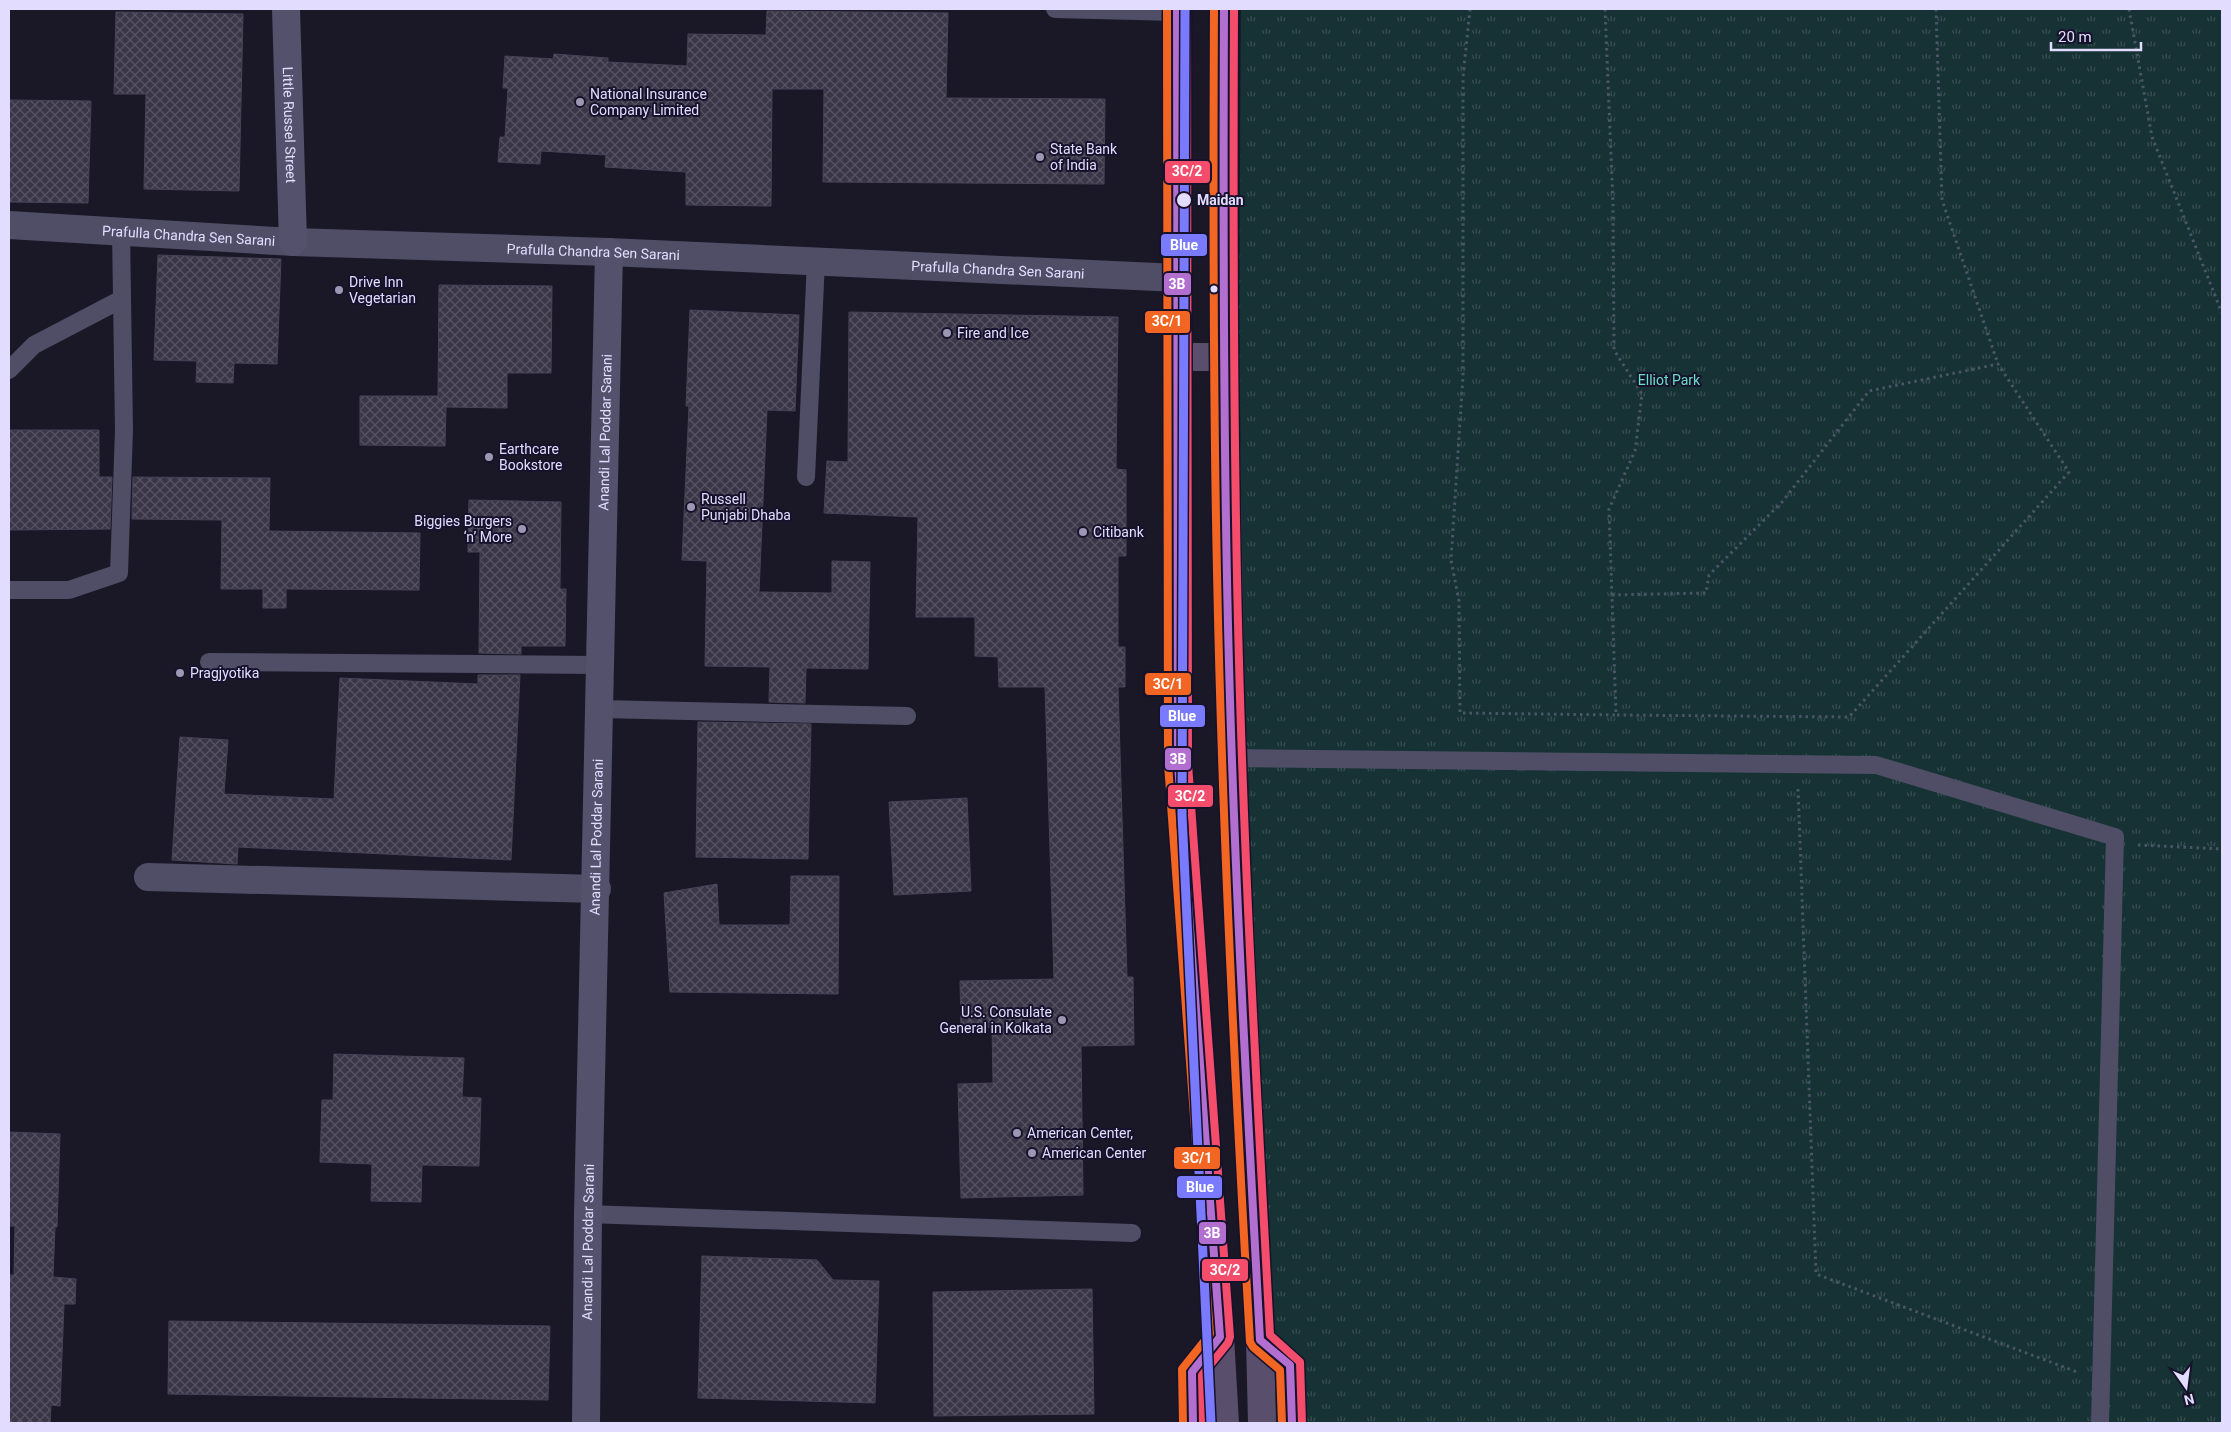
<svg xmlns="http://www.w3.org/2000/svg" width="2231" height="1432" font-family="Roboto,sans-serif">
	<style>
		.grass { fill: url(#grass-tufts) }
		.building { fill: url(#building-cross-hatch); stroke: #474358 }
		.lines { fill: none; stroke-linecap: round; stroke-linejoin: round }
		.path { stroke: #4a5666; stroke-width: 3; stroke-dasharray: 2.5 4; stroke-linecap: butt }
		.lane { stroke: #4f4e66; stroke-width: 18 }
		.street { stroke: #4f4e66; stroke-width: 28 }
		.secondary { stroke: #53516c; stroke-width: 28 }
		.primary { stroke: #594e6b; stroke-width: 28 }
		.bus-1-casing { stroke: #17122c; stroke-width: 11 }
		.bus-2-casing { stroke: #17122c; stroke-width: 11 }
		.bus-3-casing { stroke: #17122c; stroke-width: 11 }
		.bus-1 { stroke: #b36fd0; stroke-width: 8 }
		.bus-2 { stroke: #f26522; stroke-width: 8 }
		.bus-3 { stroke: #f44d6c; stroke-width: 8 }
		.metro-1-casing { stroke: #17122c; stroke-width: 12 }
		.metro-1 { stroke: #7a7aff; stroke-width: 9 }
		.poi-dot { fill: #9c98b3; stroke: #17122c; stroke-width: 2 }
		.stop-dot { fill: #e2ddff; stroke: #17122c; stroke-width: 2 }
		.labels { text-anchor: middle; stroke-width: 4; stroke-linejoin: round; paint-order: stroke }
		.poi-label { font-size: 14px; fill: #e2ddff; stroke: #17122c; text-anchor: start }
		.street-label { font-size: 14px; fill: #e2ddff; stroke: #17122c }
		.stop-label { font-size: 14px; font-weight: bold; fill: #e2ddff; stroke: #17122c; text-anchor: start }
		.park-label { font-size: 14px; fill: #68e0c6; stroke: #17122c }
		.line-badge { stroke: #17122c; stroke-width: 2 }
		.badge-label { font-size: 14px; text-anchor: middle; font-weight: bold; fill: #fff }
	</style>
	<defs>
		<pattern id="grass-tufts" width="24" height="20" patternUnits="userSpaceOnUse" patternTransform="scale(1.25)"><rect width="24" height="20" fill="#163234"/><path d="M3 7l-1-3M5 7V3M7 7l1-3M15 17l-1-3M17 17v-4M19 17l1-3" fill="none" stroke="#384f52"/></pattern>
		<pattern id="building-cross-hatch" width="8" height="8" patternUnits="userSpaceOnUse" patternTransform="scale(1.25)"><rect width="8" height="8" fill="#3a3647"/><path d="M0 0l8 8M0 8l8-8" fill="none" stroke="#565363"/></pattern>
	</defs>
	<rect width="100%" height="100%" fill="#1a1826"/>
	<path class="grass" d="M1241,9H2222V1423H1268L1236,807Z"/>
	<path class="building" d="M767,11L948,13L946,98L1105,99L1104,184L823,182L824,89H772L771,206L686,205V172L605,167L606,155L541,151L540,164L498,162L500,137H505L508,88H503L505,56L553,59L554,54L608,58V62L687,66L688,34L766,35Z
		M116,12L243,14L239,191L144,189L146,94H114Z
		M9,100L91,101L88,203L9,202Z
		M158,255L281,259L277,364L234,363L233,383L196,382L197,361L154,360Z
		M439,285L552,286L551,373H507V408L446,407L445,446L360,445V396H438Z
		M690,310L799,315L795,411L767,410L759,592L832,593V561L870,562L868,669L806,668L805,703L769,702L770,667L705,666L707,561L682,560L689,406H686Z
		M849,312L1118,317L1116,469L1126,470V556H1118V647H1125V687H1118L1127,977H1133L1134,1045L1081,1046L1083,1195L961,1198L958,1084L993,1083L992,1027L961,1028L960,981L1054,979L1045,687H999L998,657L975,656V617H916L918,517L824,513L827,461L848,462Z
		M9,430H99V477H112L110,529L9,530Z
		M133,477L270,478L269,531L420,533L419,590L286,589V608H263V589H221L222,520L132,519Z
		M469,500L561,502L560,589H566L565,646H521V654L479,653L480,552H468Z
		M478,675H520L511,860L238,847L237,864L172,860L180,737L228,740L224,794L334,799L340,678L478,684Z
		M698,722L811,724L808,859L696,857Z
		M967,798L971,891L894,895L889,802Z
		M791,876H839L838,994L670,992L664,893L717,884L719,925H790Z
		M334,1054L464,1058L462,1097L481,1098L479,1166L422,1165L421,1202L371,1201L372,1164L320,1162L322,1100H333Z
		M9,1132L60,1134L57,1227H55L53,1277L76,1279L75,1304H64L60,1406L51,1405L50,1423H9V1275H14L15,1226H9Z
		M702,1256L817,1260L833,1280L879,1281L875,1403L698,1398Z
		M1092,1289L1094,1414L934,1416L933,1292Z
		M169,1321L550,1326L548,1400L168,1394Z"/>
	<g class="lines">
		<path class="path" d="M1470,9L1463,77V376L1451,560L1459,601L1460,713L1616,715
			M1605,9L1613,204L1614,350L1642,394L1635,451L1609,509L1616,715L1849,717L2069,472L1998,364L1869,391L1782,502L1709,575L1706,593L1612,595
			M1936,9L1942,200L1998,364
			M2129,9L2152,137L2222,313
			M1798,789L1816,1274L2077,1372
			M2138,845L2222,849"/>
		<path class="lane" d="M1055,9L1177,12
			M9,370L34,345L122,299
			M806,477L816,261
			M9,590H69L119,573L124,430L121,231
			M209,662L601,665
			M601,709L907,716
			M1232,758L1876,765L2115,837L2100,1423
			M588,1214L1132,1233"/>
		<g class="street">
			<path id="s1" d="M9,225L293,242L609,252L1178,278"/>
			<path d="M148,877L597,889"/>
		</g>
		<g class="secondary">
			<path id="s2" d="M286,9L293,242"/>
			<path d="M1260,1340L1290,1365L1292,1423"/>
			<path id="s3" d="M586,1423L588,1214L609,252"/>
			<path d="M1193,1423L1192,1372L1220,1337"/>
		</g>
		<path class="primary" d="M1177,9L1178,764L1220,1337L1225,1423
			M1224,9L1223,280L1232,758L1260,1340L1262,1423
			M1178,357H1224"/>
		<defs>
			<path id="bus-1" d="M1177,9L1178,764L1220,1337L1192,1372L1193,1423
				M1224,9C1223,228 1223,446 1229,665C1235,890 1248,1115 1260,1340L1290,1365L1292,1423"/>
			<path id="bus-2" d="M1167,9L1168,764L1210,1334L1182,1369L1183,1423
				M1214,9C1213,197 1213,384 1217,572C1222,829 1235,1085 1250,1342L1253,1347L1280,1370L1282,1423"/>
			<path id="bus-3" d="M1187,9L1188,764L1230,1337L1228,1343L1202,1375L1203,1423
				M1234,9C1233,227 1233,445 1239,662C1245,887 1258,1111 1270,1335L1300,1362L1302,1423"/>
		</defs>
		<use href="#bus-1" class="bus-1-casing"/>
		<use href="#bus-2" class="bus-2-casing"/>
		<use href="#bus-3" class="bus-3-casing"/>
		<use href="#bus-1" class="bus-1"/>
		<use href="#bus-2" class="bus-2"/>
		<use href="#bus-3" class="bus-3"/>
		<defs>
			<path id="metro-1" d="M1185,9L1182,815L1211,1423"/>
		</defs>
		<use href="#metro-1" class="metro-1-casing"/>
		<use href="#metro-1" class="metro-1"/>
	</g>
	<g class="poi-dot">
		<circle cx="580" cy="102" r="5"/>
		<circle cx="1040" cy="157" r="5"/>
		<circle cx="339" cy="290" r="5"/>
		<circle cx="947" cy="333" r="5"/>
		<circle cx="489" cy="457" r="5"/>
		<circle cx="691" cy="507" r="5"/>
		<circle cx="522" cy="529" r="5"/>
		<circle cx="1083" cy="532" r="5"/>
		<circle cx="180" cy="673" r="5"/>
		<circle cx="1062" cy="1020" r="5"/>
		<circle cx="1017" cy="1133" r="5"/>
		<circle cx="1032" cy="1153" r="5"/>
	</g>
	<g class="stop-dot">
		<circle cx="1184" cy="200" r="8"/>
		<circle cx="1214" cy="289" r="4.5"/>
	</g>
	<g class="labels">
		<g class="poi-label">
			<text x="590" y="99">National Insurance<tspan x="590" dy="16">Company Limited</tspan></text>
			<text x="1050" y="154">State Bank<tspan x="1050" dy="16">of India</tspan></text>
			<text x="349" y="287">Drive Inn<tspan x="349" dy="16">Vegetarian</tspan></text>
			<text x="957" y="338">Fire and Ice</text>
			<text x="499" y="454">Earthcare<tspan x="499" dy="16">Bookstore</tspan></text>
			<text x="701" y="504">Russell<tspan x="701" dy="16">Punjabi Dhaba</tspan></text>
			<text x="512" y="526" text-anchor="end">Biggies Burgers<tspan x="512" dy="16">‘n’ More</tspan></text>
			<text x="1093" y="537">Citibank</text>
			<text x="190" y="678">Pragjyotika</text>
			<text x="1052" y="1017" text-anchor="end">U.S. Consulate<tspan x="1052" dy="16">General in Kolkata</tspan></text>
			<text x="1027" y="1138">American Center,</text>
			<text x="1042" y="1158">American Center</text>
		</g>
		<g class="street-label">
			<text dy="5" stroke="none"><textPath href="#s2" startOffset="116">Little Russel Street</textPath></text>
			<text dy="5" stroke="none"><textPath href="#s1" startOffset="180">Prafulla Chandra Sen Sarani</textPath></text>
			<text dy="5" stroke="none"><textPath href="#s1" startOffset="585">Prafulla Chandra Sen Sarani</textPath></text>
			<text dy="5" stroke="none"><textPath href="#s1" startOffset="990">Prafulla Chandra Sen Sarani</textPath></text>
			<text dy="5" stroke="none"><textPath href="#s3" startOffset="991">Anandi Lal Poddar Sarani</textPath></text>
			<text dy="5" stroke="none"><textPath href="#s3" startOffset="586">Anandi Lal Poddar Sarani</textPath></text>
			<text dy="5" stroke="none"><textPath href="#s3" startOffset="181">Anandi Lal Poddar Sarani</textPath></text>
		</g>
		<g class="stop-label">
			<text x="1197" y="205">Maidan</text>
		</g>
		<g class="park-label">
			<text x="1669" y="385">Elliot Park</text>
		</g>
	</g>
	<g class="line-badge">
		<rect x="1164" y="160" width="47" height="24" rx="5" fill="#f44d6c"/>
		<rect x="1160" y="233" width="48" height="24" rx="5" fill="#7a7aff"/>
		<rect x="1163" y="272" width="29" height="24" rx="5" fill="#b36fd0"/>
		<rect x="1144" y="310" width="47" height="24" rx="5" fill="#f26522"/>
		<rect x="1144" y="672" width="48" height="24" rx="5" fill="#f26522"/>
		<rect x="1159" y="704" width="47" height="24" rx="5" fill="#7a7aff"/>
		<rect x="1164" y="747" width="28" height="24" rx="5" fill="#b36fd0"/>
		<rect x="1167" y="784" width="47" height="24" rx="5" fill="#f44d6c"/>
		<rect x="1173" y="1146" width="48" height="24" rx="5" fill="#f26522"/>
		<rect x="1176" y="1175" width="47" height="24" rx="5" fill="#7a7aff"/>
		<rect x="1198" y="1221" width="29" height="24" rx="5" fill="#b36fd0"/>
		<rect x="1201" y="1258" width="48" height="24" rx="5" fill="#f44d6c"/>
	</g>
	<g class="badge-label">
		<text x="1187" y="176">3C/2</text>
		<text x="1184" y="250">Blue</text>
		<text x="1177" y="289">3B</text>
		<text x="1167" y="326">3C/1</text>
		<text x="1168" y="689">3C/1</text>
		<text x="1182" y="721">Blue</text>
		<text x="1178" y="764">3B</text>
		<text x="1190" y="801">3C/2</text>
		<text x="1197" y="1163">3C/1</text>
		<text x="1200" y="1192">Blue</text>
		<text x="1212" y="1238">3B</text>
		<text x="1225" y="1275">3C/2</text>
	</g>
	<rect width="2231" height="1432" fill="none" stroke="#e2ddff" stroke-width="20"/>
	<g transform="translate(2186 1387) rotate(166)" stroke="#17122c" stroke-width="4" paint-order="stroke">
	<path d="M0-4L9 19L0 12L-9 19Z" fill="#e2ddff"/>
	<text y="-8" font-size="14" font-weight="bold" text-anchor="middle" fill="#e2ddff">N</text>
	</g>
	<path d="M2051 42v8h90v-8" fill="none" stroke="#e2ddff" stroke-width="2.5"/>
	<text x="2058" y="42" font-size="15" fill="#e2ddff" stroke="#17122c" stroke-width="4" paint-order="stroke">20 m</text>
</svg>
